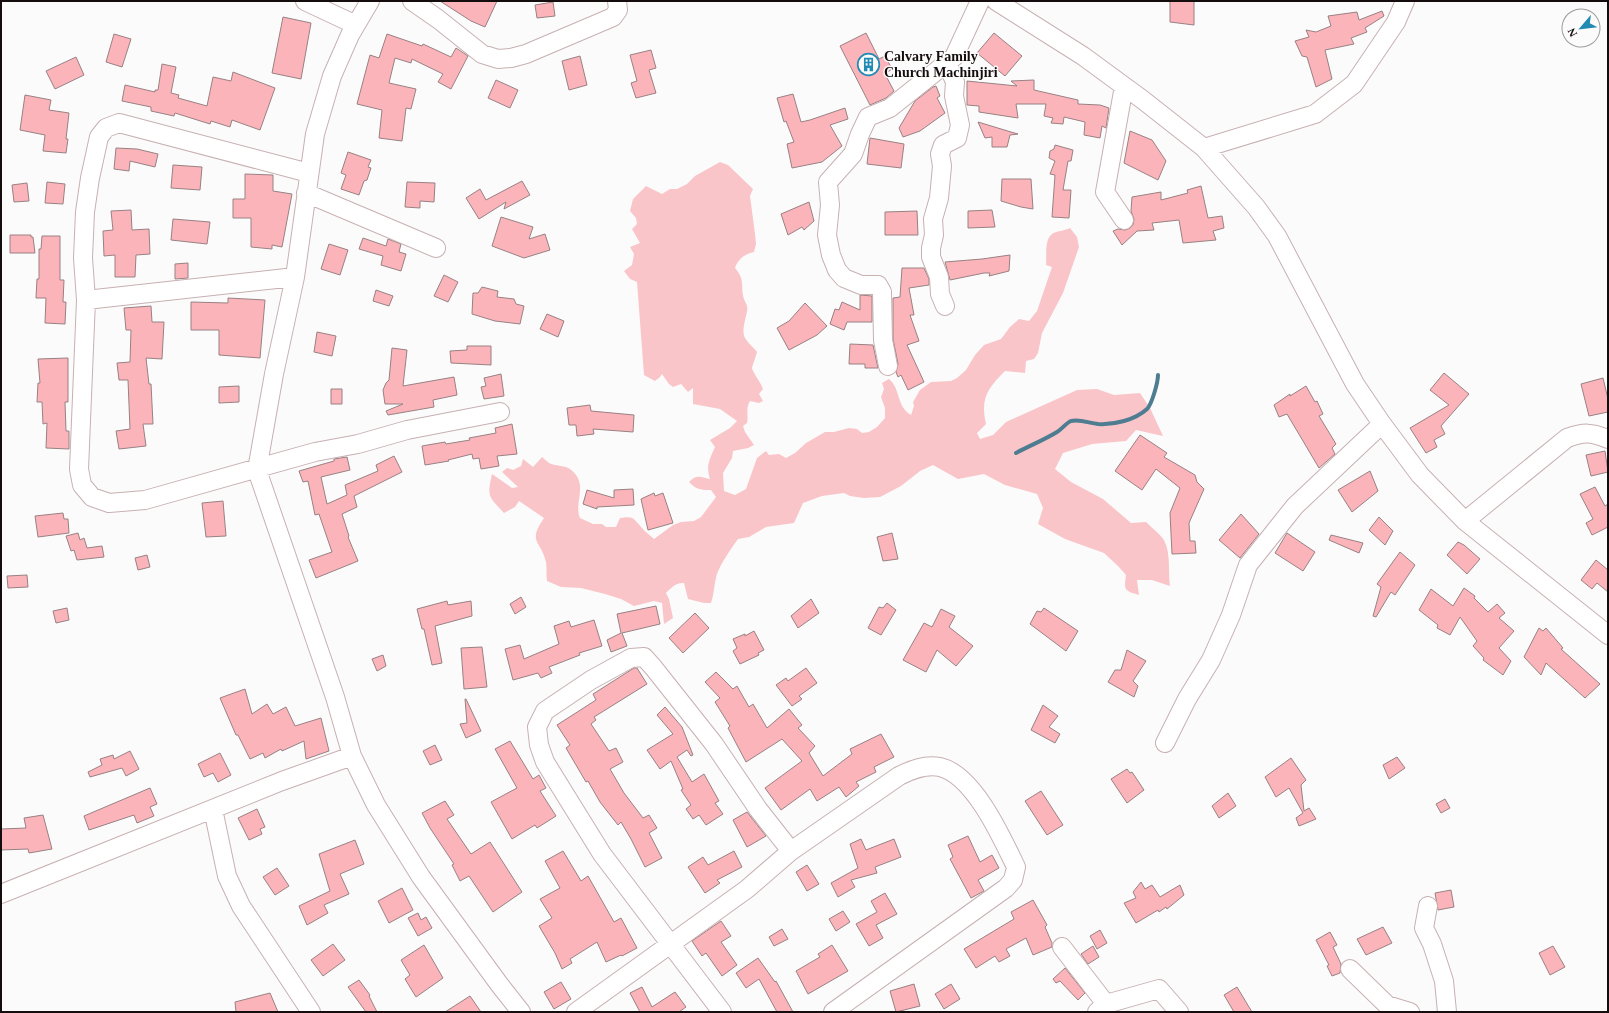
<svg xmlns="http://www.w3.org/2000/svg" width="1609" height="1013" font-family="Georgia,serif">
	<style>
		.green { fill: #f9c5c9 }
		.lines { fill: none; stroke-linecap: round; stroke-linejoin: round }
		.stream { stroke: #4e7c91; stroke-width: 4 }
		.building { fill: #fcb4bb; stroke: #988183 }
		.minor-casing { stroke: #c8b0b2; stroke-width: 20 }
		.minor { stroke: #fff; stroke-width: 18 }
		.labels { text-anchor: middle; stroke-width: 3; stroke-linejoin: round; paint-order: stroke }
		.poi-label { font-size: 14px; font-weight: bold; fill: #150d0d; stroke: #fbfbfb; text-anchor: start }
	</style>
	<rect width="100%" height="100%" fill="#fbfbfb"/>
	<path class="green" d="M720,162L728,165L753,189L750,196L755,234L756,244L754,252C745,254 738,259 735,268C746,281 740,286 744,299C746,304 748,306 747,311C746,319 741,330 745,338C748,343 754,348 757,352C756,356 752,367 752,368C752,371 761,383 763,389L759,394L763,401L759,403L750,401C745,409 749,415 747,423L743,426L745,432L754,445L748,448L733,451L732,458L723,473L724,491L735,495L746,489L757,458L766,451L769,455L779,454L786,458L795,453L806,443L825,432H834L849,428L857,429L862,433L869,432L877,427L885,418V408L881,397L884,389L882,383L889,379C901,389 896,406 911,415L914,406L913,402L920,390L931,382L951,381L957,378L966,370L975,355L984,345L1001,339L1010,327L1019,319L1029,321L1037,311L1052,267L1046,265C1047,256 1044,240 1052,234C1056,231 1064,231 1070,228L1077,237L1079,247L1063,293L1042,333L1038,353L1034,359L1026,361L1025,373L1005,371C988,388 980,398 986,424L977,433L980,439L993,435L1006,422L1077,390L1097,389L1114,395L1140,393L1150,408L1163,436L1136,430L1126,441L1092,444L1063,453L1055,469L1071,482L1103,499L1131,523L1146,522C1152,528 1160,534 1164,540C1171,553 1168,572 1170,586L1152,580H1137L1139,595C1124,591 1124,590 1126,575L1118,566L1104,553L1065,539L1038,524L1043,508L1037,494L1005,485L984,474L958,479L933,465L920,471L901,486L880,497L864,498L850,496L844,493L822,496L803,503L794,523L766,527L749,537L738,539C731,549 718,567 716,578C714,586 714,594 711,603H704L688,599L684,583C676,582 671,588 666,593L669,599L673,618L664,624L662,603L654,601L634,606L621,599L605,594L581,588L561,587L547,581C546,575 547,568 546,562C541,540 527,543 544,518L519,501L515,507L504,513C488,496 487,497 492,474L512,488L518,487L502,472L507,468L513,470L521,466L523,459L533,467L542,457C544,459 547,461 549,463C555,466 564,465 570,469C590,484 573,502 580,518L593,524H602L606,527H616L620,518C634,516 633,518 642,528C645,532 650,535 654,539L673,525L681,522L694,521L701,517L716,497L711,490C701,490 697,490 689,482C697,474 700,477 710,479C706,466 709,460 715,447L710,440L730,428L737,421L720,409L693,404V388L688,392L681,384L673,387L669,384L662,374L660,377L655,381L644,375L637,282L630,279L624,271L632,265L634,254L630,247L640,243L632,229L637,224L636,218L630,211L633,199L646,186L662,194L670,189H677L687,184L695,176Z"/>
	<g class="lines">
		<path class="stream" d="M1016,453C1029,446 1044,440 1057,432C1062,429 1066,423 1071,421C1080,419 1089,423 1098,424C1114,425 1135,420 1147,409C1152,404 1158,382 1158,375"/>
	</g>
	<path class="building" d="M440,1H497L485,27L471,21Z
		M1170,1H1194V25L1170,22Z
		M553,2L555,16L537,18L535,5Z
		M1382,11L1384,16L1365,28L1367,32L1351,38L1354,44L1325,50L1332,79L1316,87L1307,57L1302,56L1295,41L1309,37L1306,30L1316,32L1331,26L1328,16L1357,12L1359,20Z
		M283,17L311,23L301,79L272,73Z
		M866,33L879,59L885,56L892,69L885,74L894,91L886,98L870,105L840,46Z
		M994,33L1022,56L1005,76L977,53Z
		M114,34L131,39L122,67L106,62Z
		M387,34L422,46L423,44L451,57L456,48L468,56L451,89L438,82L443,74L412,59L411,63L395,58L389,83L416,89L411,109L406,108L402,141L379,138L382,110L357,104L370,55L379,58Z
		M651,50L656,68L649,70L656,93L636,98L631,83L637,81L630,55Z
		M580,56L587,85L569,90L562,61Z
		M76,57L84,75L55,89L46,71Z
		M162,64L176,67L171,93L179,95L178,98L207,106L213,77L231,81L233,72L275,88L260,130L232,120L230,127L211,121L210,124L175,113L174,116L151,111V107L122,101L125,85L155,92V90H158Z
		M496,80L518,90L510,108L488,98Z
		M1034,80V90L1078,100V104L1100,105L1109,108L1106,128L1102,126L1100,138L1084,135L1085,122L1064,117L1063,124L1051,123L1053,118L1044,116L1046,104H1016L1018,118L979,112V106L967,105V81L1017,86L1011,81Z
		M936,86L940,96L937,98L945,113L920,131L903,137L899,128L915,101L933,87Z
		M793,94L801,122L810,120L845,108L848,119L830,125L842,146L822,162L792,168L787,144L794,142L786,121L784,122L777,98Z
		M25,95L51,100L49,110L69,113L66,139H68L66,153L43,151L45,135L20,130Z
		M978,122L1011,132L1018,134L1010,135L1007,147H992V137L985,138Z
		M1130,131L1152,140L1166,161L1158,180L1124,163Z
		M870,138L904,144L901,168L867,164Z
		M1055,145L1073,150L1071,161H1068L1063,190H1071L1069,218L1052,217L1055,175L1050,174L1055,161L1049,158L1050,151L1054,149Z
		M116,148L137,149L158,154L155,167L130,161L129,171L114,169Z
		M348,152L371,160L368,167L371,168L367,180L364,181L359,195L341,189L346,175L341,173Z
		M173,165L202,167L200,190L171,188Z
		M245,174L273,175V191L292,194L282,247L272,245V249L251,247V218H233V199H245Z
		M1002,179H1031L1033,209L1021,207L1001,201Z
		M522,181L530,195L504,209L506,202L479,219L466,198L480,189L486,200Z
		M47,182L65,184L63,204L45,203Z
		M407,182L435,183L434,202L420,201V208L405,207Z
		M27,183L29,201L14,202L12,185Z
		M1201,186L1208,218L1222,216L1224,228L1213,231L1216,240L1183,243L1179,220L1152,223L1154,230L1137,231L1122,245L1113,231L1118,229L1125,230L1130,228L1133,225L1134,219L1131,211L1132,197L1161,192V200L1188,193L1187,190Z
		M809,202L814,221L804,230L802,227L788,235L781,214Z
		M131,210L132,230L149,229L150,254L136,255L135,277H115V255L104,256L103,231L113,230L111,211Z
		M992,210L995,227L968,228V211Z
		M917,211L918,235H885V212Z
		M501,217L533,227L529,239L545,234L550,250L524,258L492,246Z
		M173,219L210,222L207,244L171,240Z
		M10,235H31V237H33L35,253H10Z
		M42,236H60V280H64L63,302H66L65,324L45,323L46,298H36L37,279H39V249H41Z
		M363,238L386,246L388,239L401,244L399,252L406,254L401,271L381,265L383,256L359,249Z
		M329,244L348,250L340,275L321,269Z
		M1010,255L1009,271L989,276L990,273H984L950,280L945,262L982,259Z
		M188,263V278L175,279V264Z
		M902,268H924L929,279V285L909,288L914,315H910L919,341L907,345L924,382L908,390L901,375L898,377L896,372L898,364L893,339V298L900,297Z
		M444,275L458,282L448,302L434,296Z
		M482,287L498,291L497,297L514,299L516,304L524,306L520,324L495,321L472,314L473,293H478Z
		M376,290L393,296L389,306L373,301Z
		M860,295L872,296V322H847L844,330L830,324L835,309L839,310L842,302L860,310Z
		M228,298L265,300L260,358L219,355V330H191V302L228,303Z
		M805,303L827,326L817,335L789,350L777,328L789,321Z
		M151,306L152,322H164L162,359L146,358L149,384H151L153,424H143L146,446L119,449L116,431L130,429L128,380H119L117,363L130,362L131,330H126L124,308Z
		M547,314L564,321L558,337L540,329Z
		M317,332L336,336L332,356L314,352Z
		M850,344L873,345L878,368H865V364H849Z
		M467,346H491V365L451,363L450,351L467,350Z
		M392,348L407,350L403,386L454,377L457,395L433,400L434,407L388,415L386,411L403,404H385L383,390L386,383L389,380Z
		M68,358V402H65L66,431H69V449L46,448L47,423L43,424L42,402H37L38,383H40L38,359Z
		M1444,373L1469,394L1441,426L1445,434L1434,440L1437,447L1426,453L1410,428L1449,405L1430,390Z
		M501,374L504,396L484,399L481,387L486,386L484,378Z
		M1603,378L1608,399V412L1589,416L1581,384Z
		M239,386V402L219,403V387Z
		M1306,386L1315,402L1317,401L1323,414L1319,416L1336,444L1332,448L1335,454L1319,468L1287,414L1279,417L1274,405L1290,394V396Z
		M331,389H342V404H331Z
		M590,405L591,411L634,415L633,432L593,429L594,434L577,436L576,425H569L567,408Z
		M512,424L517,454L497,456L499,466L481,469L479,458L473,459L472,454L448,460L449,461L425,465L422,446L445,442L446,444L470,440L469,438L496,433L495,428Z
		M1140,435L1167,453L1164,457L1195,475L1197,482L1204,489L1189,523L1190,541H1195L1196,553L1172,554L1170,513L1180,488L1156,469L1142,490L1115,471Z
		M1605,451L1608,472L1591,476L1586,455Z
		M394,456L402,472L354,496L357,507L342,514L349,536L348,537L358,561L316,578L309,560L332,552L319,514L315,515L308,481L303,482L299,471L334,461V459L347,457L350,470L321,477L327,504L347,495L345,485L378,471L376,465Z
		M1370,471L1378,491L1352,512L1338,490Z
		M1595,487L1605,506L1608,504V527L1592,535L1586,523L1593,519L1580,494Z
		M633,489L634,505L597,507V509L583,504L587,490L614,498V490Z
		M654,493L655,496L663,493L673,523L648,530L641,499Z
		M223,501L226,536L206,537L202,503Z
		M63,513L64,519H68L69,533L38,537L35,516Z
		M1241,514L1259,534L1240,558L1219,540Z
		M1379,517L1393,531L1385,545L1369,530Z
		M78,533L80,540L84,538L87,548L102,546L104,557L77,560L74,550L71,551L66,536Z
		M892,533L898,559L883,561L877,537Z
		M1287,533L1315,552L1303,571L1275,553Z
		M1331,535L1363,543L1359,553L1329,540Z
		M1458,542L1464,545L1480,559L1467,574L1447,555Z
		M1400,552L1415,565L1395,595L1391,592L1376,617L1373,616L1381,587L1377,584Z
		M147,555L150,567L138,570L135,558Z
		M1596,560L1608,570V592L1597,583L1592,589L1581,580Z
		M27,575L28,587L8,588L7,576Z
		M1464,588L1475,596L1474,598L1488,612L1497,604L1505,613L1499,618L1514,631L1499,648L1511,661L1503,675L1483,660L1484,658L1473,646L1477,641L1460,617L1450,635L1437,628L1438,625L1419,610L1431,589L1453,606Z
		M521,597L526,607L515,614L510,604Z
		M811,599L819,613L798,628L791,616Z
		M447,601L448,605L471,601L472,616L435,626L442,663L432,665L424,629H422L417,609Z
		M887,603L896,610L881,635L868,628L879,607L883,608Z
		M656,606L660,624L622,633L627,646L611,652L607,640L621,633L617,614Z
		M67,608L69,620L56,623L53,611Z
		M1044,608L1078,631L1066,651L1030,624L1037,611L1041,612Z
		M941,609L955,616L949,627L973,646L956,666L937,650L926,672L903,660L924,623L932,627Z
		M695,613L709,628L683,653L669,638Z
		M594,620L602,646L579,653L580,655L549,667L552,673L541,678L538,673L513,680L505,649L520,645L524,659L559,644L554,626L569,621L571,627Z
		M1539,628L1543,631L1546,628L1563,648L1561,649L1600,684L1585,698L1546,663L1541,675L1524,657Z
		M754,631L764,650L758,653L759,655L740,664L733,651L737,648L733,639L745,634V636Z
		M482,647L487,687L464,689L461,648Z
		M1127,650L1146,661L1133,681L1138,686L1134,697L1108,682L1115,670H1121Z
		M383,655L386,666L377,671L372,659Z
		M634,668H637L647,684L594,717L596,720L591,724L609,751L616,748L623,762L610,769L624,793L643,818L649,815L657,828L649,833L662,858L645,867L631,839L621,822L618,825L600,802L588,781L586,782L566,748L570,745L557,725L596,700L593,694Z
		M806,668L817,683L799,696L802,699L792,706L776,685L786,678L788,681Z
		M716,672L733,689L737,686L749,707L753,704L767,728L789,709L802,725L798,728L815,746L809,753L823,776L852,754L850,749L881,734L894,757L874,767L876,772L856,782L859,786L846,797L839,787L817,801L810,789L781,810L765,788L802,761L782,739L746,762L728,728L730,726L715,702L720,698L705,682Z
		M245,689L252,714L267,704L273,714L286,707L295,726L321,718L329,751L306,759L304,741L282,751L281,749L265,758L263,753L250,759L238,735H236L220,698Z
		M465,699H466L481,731L466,738L460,724L467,723Z
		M1043,705L1058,716L1049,727L1060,734L1055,743L1031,730Z
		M665,707L682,727L693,755L691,756L687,750L677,757L692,782L704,774L719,801L715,803L723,814L706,825L699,815L693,819L686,809L691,805L681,790L683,789L671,761L660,769L647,750L673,734L657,715Z
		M510,741L533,779L539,775L546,788L540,791L556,816L537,828L535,825L512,839L491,802L517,788L495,749Z
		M435,745L442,760L430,765L423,751Z
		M130,751L139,769L126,776L122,768L90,777L88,772L102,765L100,759L113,755L114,759Z
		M220,753L231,775L218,782L213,773L204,777L198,764Z
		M1397,757L1405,768L1389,779L1383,765Z
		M1291,758L1306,780L1301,785L1304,811L1309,808L1316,819L1299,826L1296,818L1303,813L1289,788L1276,797L1265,777Z
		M1127,769L1130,773L1132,772L1144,790L1127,803L1111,779Z
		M150,788L157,804L150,807L154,816L137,823L134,815L89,830L84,816Z
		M1041,791L1063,825L1047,835L1025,801Z
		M1228,793L1236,806L1219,818L1212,806Z
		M1445,799L1450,808L1441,813L1436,804Z
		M445,801L454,815L447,819L471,854L490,842L522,892L493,912L469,876L460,881L452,865L454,864L430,828L422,813Z
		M257,809L265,827L260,829L262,834L249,840L238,818Z
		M747,812L766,836L747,847L733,820Z
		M43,815L52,849L29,853L28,849L1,850V829L26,828L24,818Z
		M968,836L980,862L992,855L999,868L978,880L984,891L971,898L950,859L953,857L948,845Z
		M861,839L866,850L894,839L901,857L875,867L877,873L851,880L855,887L838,897L831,883L858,868L850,844Z
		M355,840L364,864L340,874L349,894L324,905L328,913L307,925L299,906L330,891L319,854Z
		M563,851L581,881L588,876L614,922L621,918L637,948L622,956L621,955L606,962L597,942L570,959L572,963L562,969L555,953L539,926L552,918L540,899L560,888L545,861Z
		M734,851L742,867L717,880L720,883L705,893L688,867L703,857L708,865Z
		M807,865L819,884L807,891L796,872Z
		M277,868L289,886L275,895L263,877Z
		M1141,882L1145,889L1152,885L1160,897L1180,885L1184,895L1167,909L1166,907L1159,912L1158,910L1136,923L1124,903L1136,898L1133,892Z
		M402,888L413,910L389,923L378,901Z
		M1451,890L1454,907L1438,910L1435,893Z
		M885,893L897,914L876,925L883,938L869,946L856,924L877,912L871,901Z
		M1033,900L1047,925L1045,927L1052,943V947L1033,955L1026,938L1006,949L1010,956L999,962L995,956L976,968L964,949L1014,919L1011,912Z
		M843,911L850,922L836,931L829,919Z
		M418,913L421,920L426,917L432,928L418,936L408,918Z
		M721,921L731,936L721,942L737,965L722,976L706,953L702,956L692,941Z
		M1383,927L1392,943L1366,955L1357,939Z
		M782,929L788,939L774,946L769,937Z
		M1100,930L1107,943L1097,949L1090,936Z
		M1330,932L1337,945L1333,947L1341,964L1340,973L1332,976L1327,966L1329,965L1316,940Z
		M333,944L345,960L323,976L311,960Z
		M424,945L443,978L416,997L405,979L410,975L401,960Z
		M832,945L848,971L808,994L796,971L820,957L818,954Z
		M1093,946L1099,957L1088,964L1081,954Z
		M1553,946L1565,967L1550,975L1539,953Z
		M758,958L775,982L776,981L793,1012H777L759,979L746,988L736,973Z
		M1065,968L1085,993L1078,1000L1060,981L1056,983L1053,979Z
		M359,980L370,995L369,996L377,1012H366L348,987Z
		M561,982L571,999L554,1009L544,992Z
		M914,984L920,1006L896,1012L890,991Z
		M951,984L960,999L944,1009L935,994Z
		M642,987L652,1007L675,992L686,1007L679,1012H640L630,993Z
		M1237,987L1252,1012H1234L1224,995Z
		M270,993L278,1012H236L235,1002Z
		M470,996L481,1012H445Z"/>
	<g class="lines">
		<defs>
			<path id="minor" d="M305,1L356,25
				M370,1L350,35L332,76L315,134L295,277L274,374L257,470L335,697L352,756L376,805L421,877L499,984L521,1012
				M412,1L438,19L482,54L498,59L511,58L526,54L613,17L618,10L617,1
				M996,1L1083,56L1143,100L1204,148L1256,207L1277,236L1355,384L1382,424L1420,475L1465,521L1608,635
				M1204,148L1315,114L1354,84L1396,22L1405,1
				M309,173L119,123L106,128L99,137L90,178L85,212L83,258L86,300L79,469L82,485L92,497L109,503L145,500L315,452L358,444L407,430L500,412
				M306,193L436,248
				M1124,220L1105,192L1124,86
				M86,300L295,277
				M945,306L940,294L939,277L931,257V248L934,235L933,219L939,198L942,166L940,154L943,145L957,138L960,125L954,96L955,82L947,63
				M888,366L883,340L882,292L878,285H861L844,278L837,270L831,255L827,235L830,205L828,182L853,154L860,134L868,117L890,108L954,57L980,1
				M1465,521L1567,438C1584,432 1591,432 1608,439
				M1165,743L1187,699L1211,660L1231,615L1248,565L1295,506L1382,424
				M213,809L227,876L241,906L311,1012
				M1,894L282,781L352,756
				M1428,906L1424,928L1432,944L1444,981L1447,1012
				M1062,947L1106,1004
				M1350,969L1387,1005L1410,1012
				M576,1012L747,889L791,851L899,776C911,770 925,764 940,767C974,775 1002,838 1016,867L1013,880L1006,888L833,1012
				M722,1012L602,854L545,762L539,745L537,727L545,711L591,680L631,658L644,657L653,667L714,744L758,809L791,851
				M1097,1012L1106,1004L1159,989L1179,1012"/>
		</defs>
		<use href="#minor" class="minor-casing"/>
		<use href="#minor" class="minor"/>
	</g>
	<defs>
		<symbol id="building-ring" viewBox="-11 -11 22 22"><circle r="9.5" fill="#fbfbfb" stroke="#228bb3" stroke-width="1.5"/><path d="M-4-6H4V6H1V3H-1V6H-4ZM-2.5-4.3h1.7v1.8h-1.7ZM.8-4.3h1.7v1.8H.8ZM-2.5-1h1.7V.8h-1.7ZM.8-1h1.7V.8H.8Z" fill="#228bb3"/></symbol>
	</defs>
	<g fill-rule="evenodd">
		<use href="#building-ring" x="856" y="52" width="25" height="25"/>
	</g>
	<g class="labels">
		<g class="poi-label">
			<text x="884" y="61">Calvary Family<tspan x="884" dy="16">Church Machinjiri</tspan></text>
		</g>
	</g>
	<rect width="1609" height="1013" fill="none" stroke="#150d0d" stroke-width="4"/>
	<g transform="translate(1581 28) rotate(242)"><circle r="19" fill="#fbfbfb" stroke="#9f9c9c"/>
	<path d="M0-3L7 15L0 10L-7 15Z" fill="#228bb3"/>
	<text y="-6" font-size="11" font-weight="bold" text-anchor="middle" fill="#150d0d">N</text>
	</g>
</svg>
